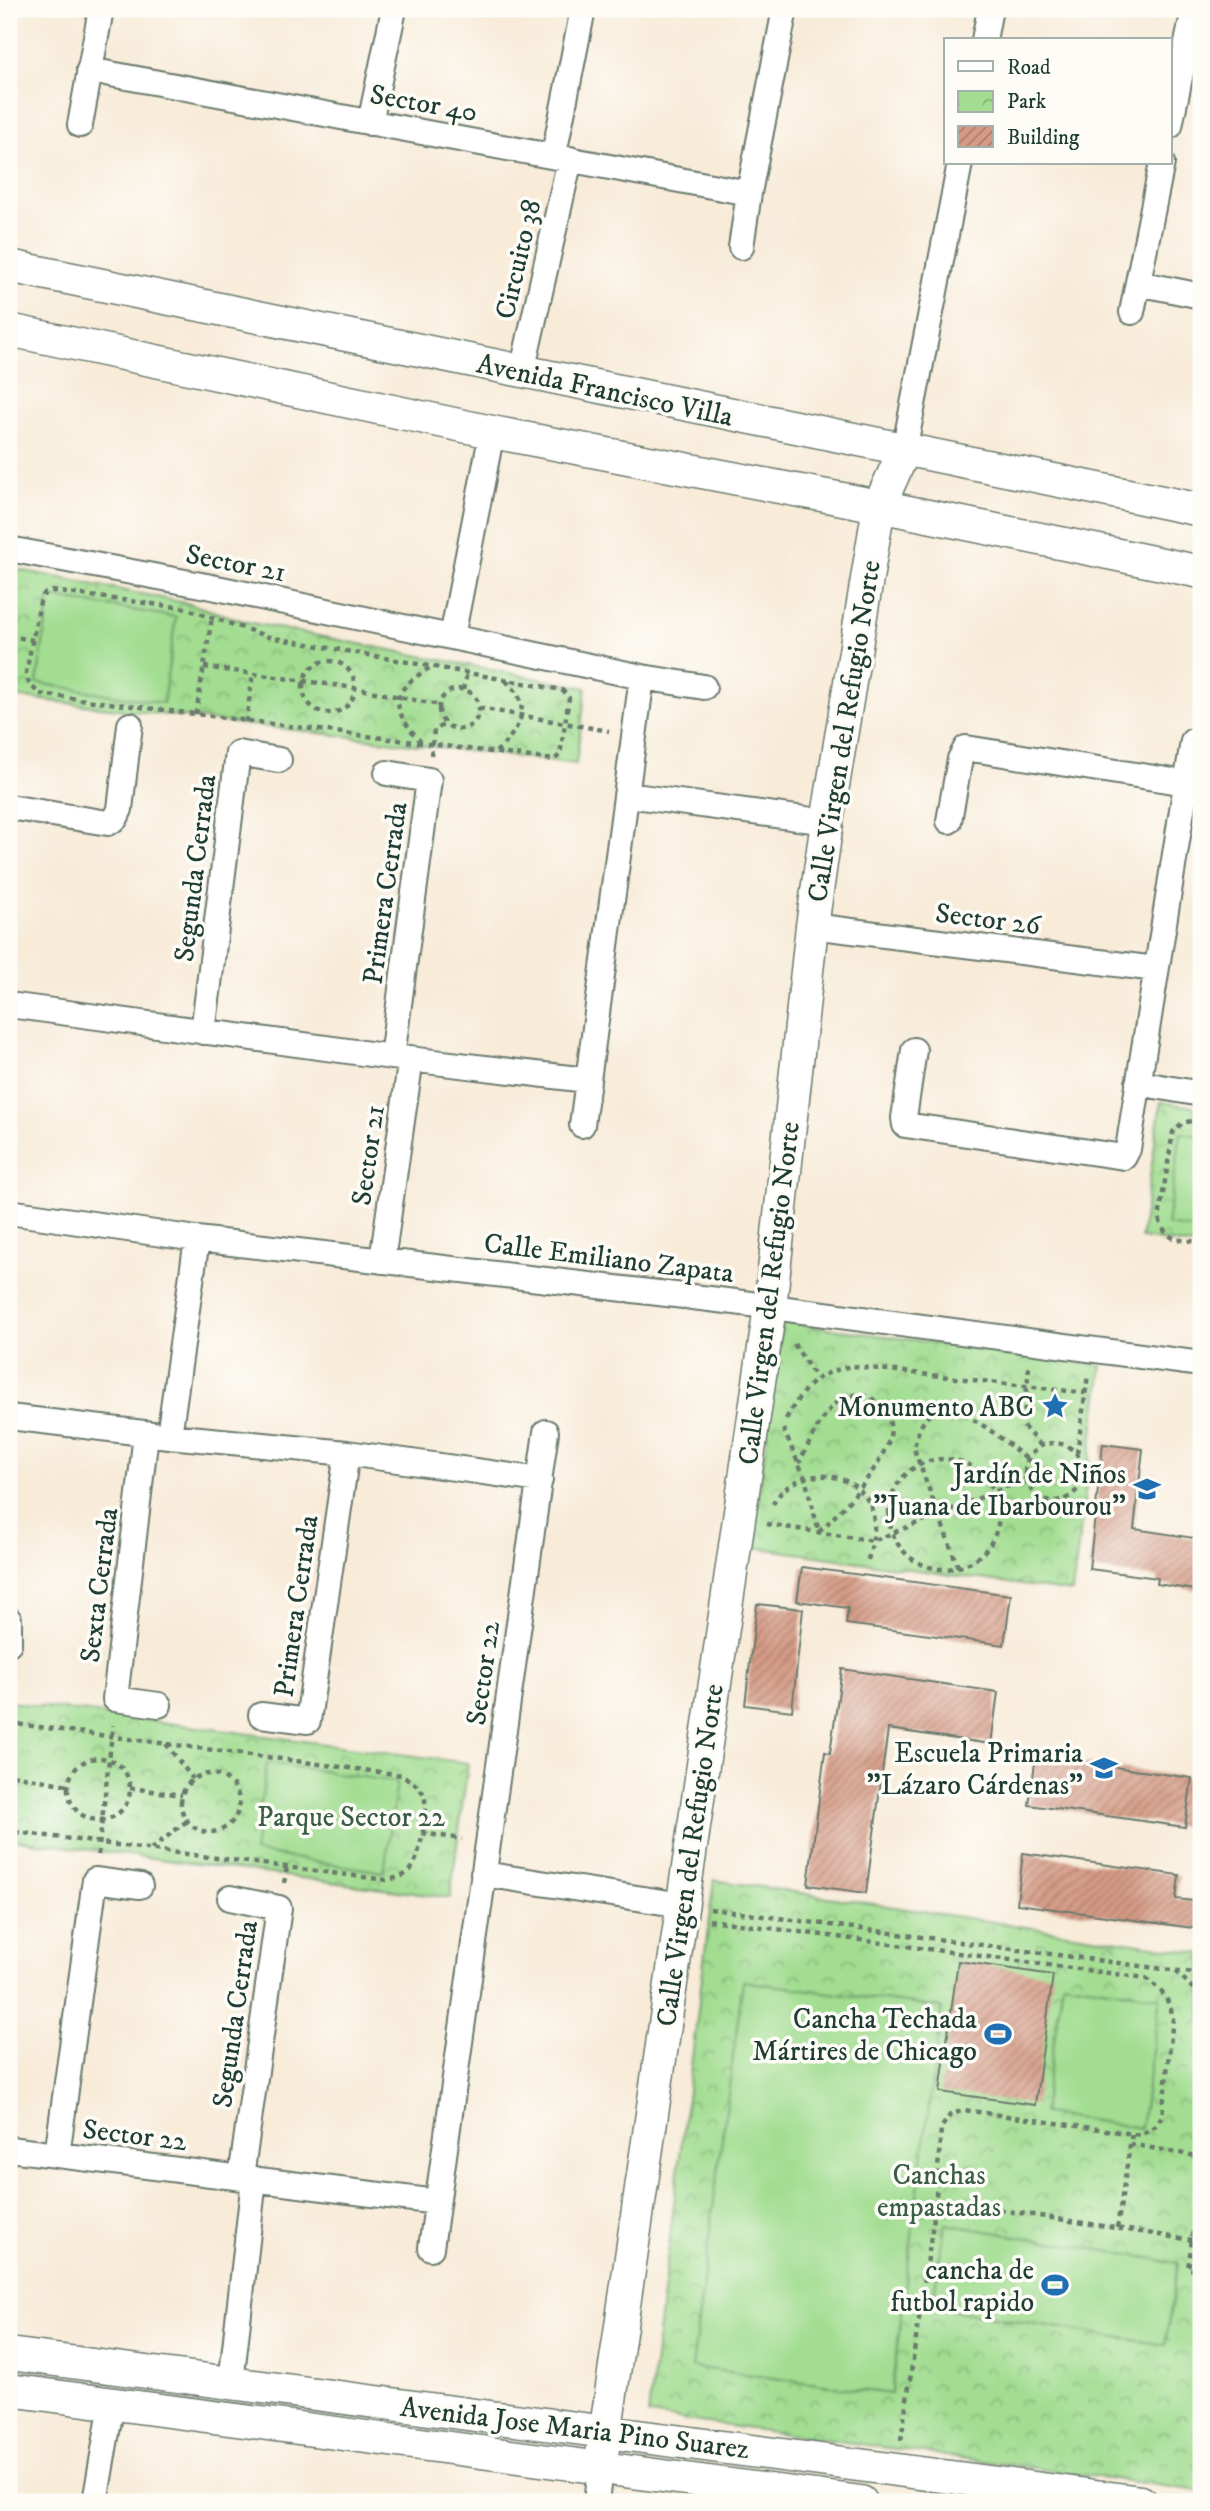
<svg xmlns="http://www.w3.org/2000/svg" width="1210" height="2511" font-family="'IM FELL DW Pica',serif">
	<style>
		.park { fill: url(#park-crowns); stroke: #608d62; stroke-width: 2 }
		.pitch { fill: #a2dd91; stroke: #608d62; stroke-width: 2 }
		.building { fill: url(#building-hatch) }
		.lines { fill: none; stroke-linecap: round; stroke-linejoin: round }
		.minor-casing { stroke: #6b7a6d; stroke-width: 28 }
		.tertiary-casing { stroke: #6b7a6d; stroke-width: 35 }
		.path { stroke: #6b7a6d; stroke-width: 4.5; stroke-dasharray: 5 5; stroke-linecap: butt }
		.minor { stroke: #fff; stroke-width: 24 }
		.tertiary { stroke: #fff; stroke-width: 32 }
		.labels { text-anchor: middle; stroke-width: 7; stroke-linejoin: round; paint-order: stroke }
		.street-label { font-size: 28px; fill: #1f3d34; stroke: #fdfcf7 }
		.poi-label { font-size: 28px; fill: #1f3d34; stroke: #fdfcf7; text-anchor: end }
		.park-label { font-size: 28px; fill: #395d47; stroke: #fdfcf7 }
	</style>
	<defs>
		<pattern id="park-crowns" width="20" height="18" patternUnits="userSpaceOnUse" patternTransform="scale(1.75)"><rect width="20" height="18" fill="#a2dd91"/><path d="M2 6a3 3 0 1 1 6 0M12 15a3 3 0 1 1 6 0" fill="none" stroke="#83b477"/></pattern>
		<pattern id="building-hatch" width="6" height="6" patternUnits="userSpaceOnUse" patternTransform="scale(1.75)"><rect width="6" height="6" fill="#d59a85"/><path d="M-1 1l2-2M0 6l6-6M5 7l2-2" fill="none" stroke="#ac7f6e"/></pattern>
	</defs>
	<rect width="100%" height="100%" fill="#fdfcf7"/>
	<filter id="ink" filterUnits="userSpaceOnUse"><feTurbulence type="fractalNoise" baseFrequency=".0143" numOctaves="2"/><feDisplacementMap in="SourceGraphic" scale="14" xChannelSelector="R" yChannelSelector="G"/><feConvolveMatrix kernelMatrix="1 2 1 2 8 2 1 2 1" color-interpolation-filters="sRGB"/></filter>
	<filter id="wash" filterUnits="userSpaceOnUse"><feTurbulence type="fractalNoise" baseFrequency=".00686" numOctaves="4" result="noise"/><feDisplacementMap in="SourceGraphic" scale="28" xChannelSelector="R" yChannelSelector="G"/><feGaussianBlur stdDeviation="1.57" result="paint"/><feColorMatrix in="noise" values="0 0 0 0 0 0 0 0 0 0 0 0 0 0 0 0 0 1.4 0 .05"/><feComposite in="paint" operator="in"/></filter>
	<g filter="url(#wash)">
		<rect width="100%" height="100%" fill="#f8ebd8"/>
		<path class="park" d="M10,568L187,603L247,622L586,688L576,764L9,696Z
			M1161,1102L1201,1108V1247L1141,1238Z
			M782,1322L1102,1366L1072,1592L752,1547Z
			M9,1702L468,1763L450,1898L9,1839Z
			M714,1880L1201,1953V2491L648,2415Z"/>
		<path class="pitch" d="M50,597L176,617L163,703L37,683Z
			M1181,1133L1201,1136V1230L1167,1225Z
			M267,1763L397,1782L384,1872L254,1852Z
			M743,1981L942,2008L891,2394L692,2367Z
			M1063,1982L1160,1997L1141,2128L1043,2113Z
			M945,2224L1178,2263L1165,2345L932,2307Z"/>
		<g id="blocks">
			<path class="building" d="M1103,1444L1143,1449L1134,1529L1201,1539V1591L1157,1584L1158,1578L1089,1569Z
				M802,1567L1011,1595L1004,1645L846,1624L848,1608L797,1601Z
				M757,1604L803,1609L792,1711L745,1705Z
				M842,1669L998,1692L991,1744L888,1729L866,1893L808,1885L825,1752L830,1753Z
				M1036,1756L1192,1778L1185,1827L1029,1805Z
				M1023,1853L1179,1875L1176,1899L1201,1902V1929L1017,1904Z
				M958,1961L1053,1975L1035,2105L940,2092Z"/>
		</g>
	</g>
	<g filter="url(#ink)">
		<use href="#blocks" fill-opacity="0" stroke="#6b7a6d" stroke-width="2"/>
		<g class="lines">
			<defs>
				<path id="minor" d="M984,40L990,9
					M89,70C309,112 529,151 749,193
					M370,123L394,9
					M80,125L101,9
					M1170,126L1194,9
					M554,154L583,9
					M741,247L749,193L785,9
					M1138,283L1201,296
					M1132,312L1162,163
					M522,372L570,159
					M904,451L960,163
					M9,549L217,588L642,677L704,687
					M452,637L492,432
					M387,773L429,780L392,1057
					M627,795L827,822
					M9,807L108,823L116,818L120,809L130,725
					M949,821L960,759L966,748L1186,783
					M812,926L1156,969
					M9,1005L392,1057L587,1080
					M203,1032L238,753L279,760
					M914,1050L904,1118L905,1125L1124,1157L1128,1149L1193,741
					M1138,1083L1201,1094
					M582,1125L642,677
					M9,1212L197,1239L735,1302L1201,1364
					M382,1261L411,1058
					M9,1417L169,1436L347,1453L540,1480
					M146,1434L115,1699L159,1705
					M169,1436L197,1239
					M9,1620V1643
					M261,1715L308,1721L347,1453
					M483,1874L682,1905
					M230,1898L279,1908L241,2177
					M9,2149L437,2202
					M57,2155L95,1880L140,1886
					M431,2248L546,1432
					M231,2383L254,2179
					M95,2502L112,2403
					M596,2502L600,2469"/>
				<path id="tertiary" d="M9,266L1201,510
					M9,330L492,432L879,506L1201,572
					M9,2354L1141,2502
					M9,2390L861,2502
					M600,2469L770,1307L812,926L827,822L879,506L904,451"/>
			</defs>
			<use href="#minor" class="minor-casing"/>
			<use href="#tertiary" class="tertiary-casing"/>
			<path class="path" d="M52,591L184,608L269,637L562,690L569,698L560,755L554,760L39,694L29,683L26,673L40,602L44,594Z
				M9,636L33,640
				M303 687a26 26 0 1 1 52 0a26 26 0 1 1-52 0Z
				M204,667L355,688L439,705
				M439 709a20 20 0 1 1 40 0a20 20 0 1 1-40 0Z
				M463,690L467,673
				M479,708L609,731
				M196,714L212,617
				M246,722L253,673
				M421,742C389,706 389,692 431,667
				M496,752C519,730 535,706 506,681
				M431,755L434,730L445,724
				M1191,1121L1182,1123L1173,1132L1159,1218C1166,1243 1179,1239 1201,1242
				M794,1344L816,1378
				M1029,1367L1023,1426L1041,1446
				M786,1419C804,1387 815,1373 853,1366L1085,1393
				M783,1429L805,1478L819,1532C845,1506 873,1478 888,1443C900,1414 868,1382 840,1400C821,1413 810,1443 799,1463
				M1025 1472a29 29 0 1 1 58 0a29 29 0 1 1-58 0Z
				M1077,1453L1088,1375
				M889 1514a55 55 0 1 1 110 0a55 55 0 1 1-110 0Z
				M773,1504C794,1464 858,1467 872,1510C877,1529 872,1545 867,1563
				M767,1524L873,1541L1026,1479
				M958,1567L914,1449C927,1369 996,1435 1028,1460
				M9,1723L402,1775C409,1780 418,1785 423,1793C430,1805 420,1858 411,1869C405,1877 396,1878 386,1880L9,1831
				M166,1744L193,1779
				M68 1789a31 31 0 1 1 62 0a31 31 0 1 1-62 0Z
				M9,1770L12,1775L9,1779
				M181 1803a29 29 0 1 1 58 0a29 29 0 1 1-58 0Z
				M12,1775L68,1785
				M130,1788L182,1795
				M422,1833L462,1839
				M151,1849L187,1821
				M98,1855L113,1725
				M284,1883L287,1867
				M710,1909L1201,1974
				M709,1920L1146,1978C1162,1990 1170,2000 1173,2019L1162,2116L1155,2126L1141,2135L964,2110L950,2115L941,2128L935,2210
				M1176,1971L1201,1997
				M1130,2144L1201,2157
				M1201,2172L1188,2269L1201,2271
				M1117,2228L1132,2133
				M901,2440L935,2210L950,2202L1192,2240"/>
			<use href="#minor" class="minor"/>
			<use href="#tertiary" class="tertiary"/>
		</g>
	</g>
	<defs>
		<symbol id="sight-bare" viewBox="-9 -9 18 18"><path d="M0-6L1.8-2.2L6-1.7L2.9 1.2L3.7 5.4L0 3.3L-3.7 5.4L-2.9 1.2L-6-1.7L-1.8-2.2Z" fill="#1f6fb2" stroke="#fdfcf7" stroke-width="2.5" paint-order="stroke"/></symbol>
		<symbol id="school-bare" viewBox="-9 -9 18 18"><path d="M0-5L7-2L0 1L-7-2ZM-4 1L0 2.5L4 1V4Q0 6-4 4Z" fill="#1f6fb2" stroke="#fdfcf7" stroke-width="2.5" paint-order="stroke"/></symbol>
		<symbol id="stadium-bare" viewBox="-9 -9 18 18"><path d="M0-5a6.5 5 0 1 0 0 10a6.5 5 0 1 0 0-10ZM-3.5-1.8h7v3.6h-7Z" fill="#1f6fb2" stroke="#fdfcf7" stroke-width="2.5" paint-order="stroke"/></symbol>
	</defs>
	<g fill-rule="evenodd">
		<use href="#sight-bare" x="1036" y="1387" width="38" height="38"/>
		<use href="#school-bare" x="1128" y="1470" width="38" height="38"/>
		<use href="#school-bare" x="1085" y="1749" width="38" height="38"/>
		<use href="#stadium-bare" x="979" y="2015" width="38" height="38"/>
		<use href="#stadium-bare" x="1036" y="2266" width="38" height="38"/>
	</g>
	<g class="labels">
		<g class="street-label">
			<text transform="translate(424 102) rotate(10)" y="10">Sector 40</text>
			<text transform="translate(517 259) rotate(-77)" y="10">Circuito 38</text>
			<text transform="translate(605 389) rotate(12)" y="10">Avenida Francisco Villa</text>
			<text transform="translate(236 562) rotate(11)" y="10">Sector 21</text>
			<text transform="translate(843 731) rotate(-81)" y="10">Calle Virgen del Refugio Norte</text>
			<text transform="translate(194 868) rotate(-83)" y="10">Segunda Cerrada</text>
			<text transform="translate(384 893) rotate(-82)" y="10">Primera Cerrada</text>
			<text transform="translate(988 918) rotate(7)" y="10">Sector 26</text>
			<text transform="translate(367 1155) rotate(-82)" y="10">Sector 21</text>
			<text transform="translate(609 1257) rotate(7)" y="10">Calle Emiliano Zapata</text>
			<text transform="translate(768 1293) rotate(-83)" y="10">Calle Virgen del Refugio Norte</text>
			<text transform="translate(98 1585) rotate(-83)" y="10">Sexta Cerrada</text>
			<text transform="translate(295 1606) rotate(-82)" y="10">Primera Cerrada</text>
			<text transform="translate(482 1673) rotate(-82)" y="10">Sector 22</text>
			<text transform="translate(689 1855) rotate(-82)" y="10">Calle Virgen del Refugio Norte</text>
			<text transform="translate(234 2014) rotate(-82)" y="10">Segunda Cerrada</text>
			<text transform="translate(135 2134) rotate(7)" y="10">Sector 22</text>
			<text transform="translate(575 2427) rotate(7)" y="10">Avenida Jose Maria Pino Suarez</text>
		</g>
		<g class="poi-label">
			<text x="1034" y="1416">Monumento ABC</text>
			<text x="1126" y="1483">Jardín de Niños<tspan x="1126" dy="32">"Juana de Ibarbourou"</tspan></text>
			<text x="1083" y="1762">Escuela Primaria<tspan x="1083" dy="32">"Lázaro Cárdenas"</tspan></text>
			<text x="977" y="2028">Cancha Techada<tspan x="977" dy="32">Mártires de Chicago</tspan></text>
			<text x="1034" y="2279">cancha de<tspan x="1034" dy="32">futbol rapido</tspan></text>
		</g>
		<g class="park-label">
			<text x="351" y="1826">Parque Sector 22</text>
			<text x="939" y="2184">Canchas<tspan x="939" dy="32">empastadas</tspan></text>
		</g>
	</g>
	<rect width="1210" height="2511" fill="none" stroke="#fdfcf7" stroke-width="35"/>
	<rect x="944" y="38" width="228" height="126" fill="#fdfcf7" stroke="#a4b0a9" stroke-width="2"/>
	<rect x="958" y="61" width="35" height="10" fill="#ffffff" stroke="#a4b0a9" stroke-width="2"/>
	<text x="1007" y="74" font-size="21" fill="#1f3d34">Road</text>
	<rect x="958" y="91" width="35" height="21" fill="url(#park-crowns)" stroke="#a4b0a9" stroke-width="2"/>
	<text x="1007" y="108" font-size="21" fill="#1f3d34">Park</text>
	<rect x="958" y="126" width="35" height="21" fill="url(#building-hatch)" stroke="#a4b0a9" stroke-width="2"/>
	<text x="1007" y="144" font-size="21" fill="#1f3d34">Building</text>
</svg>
